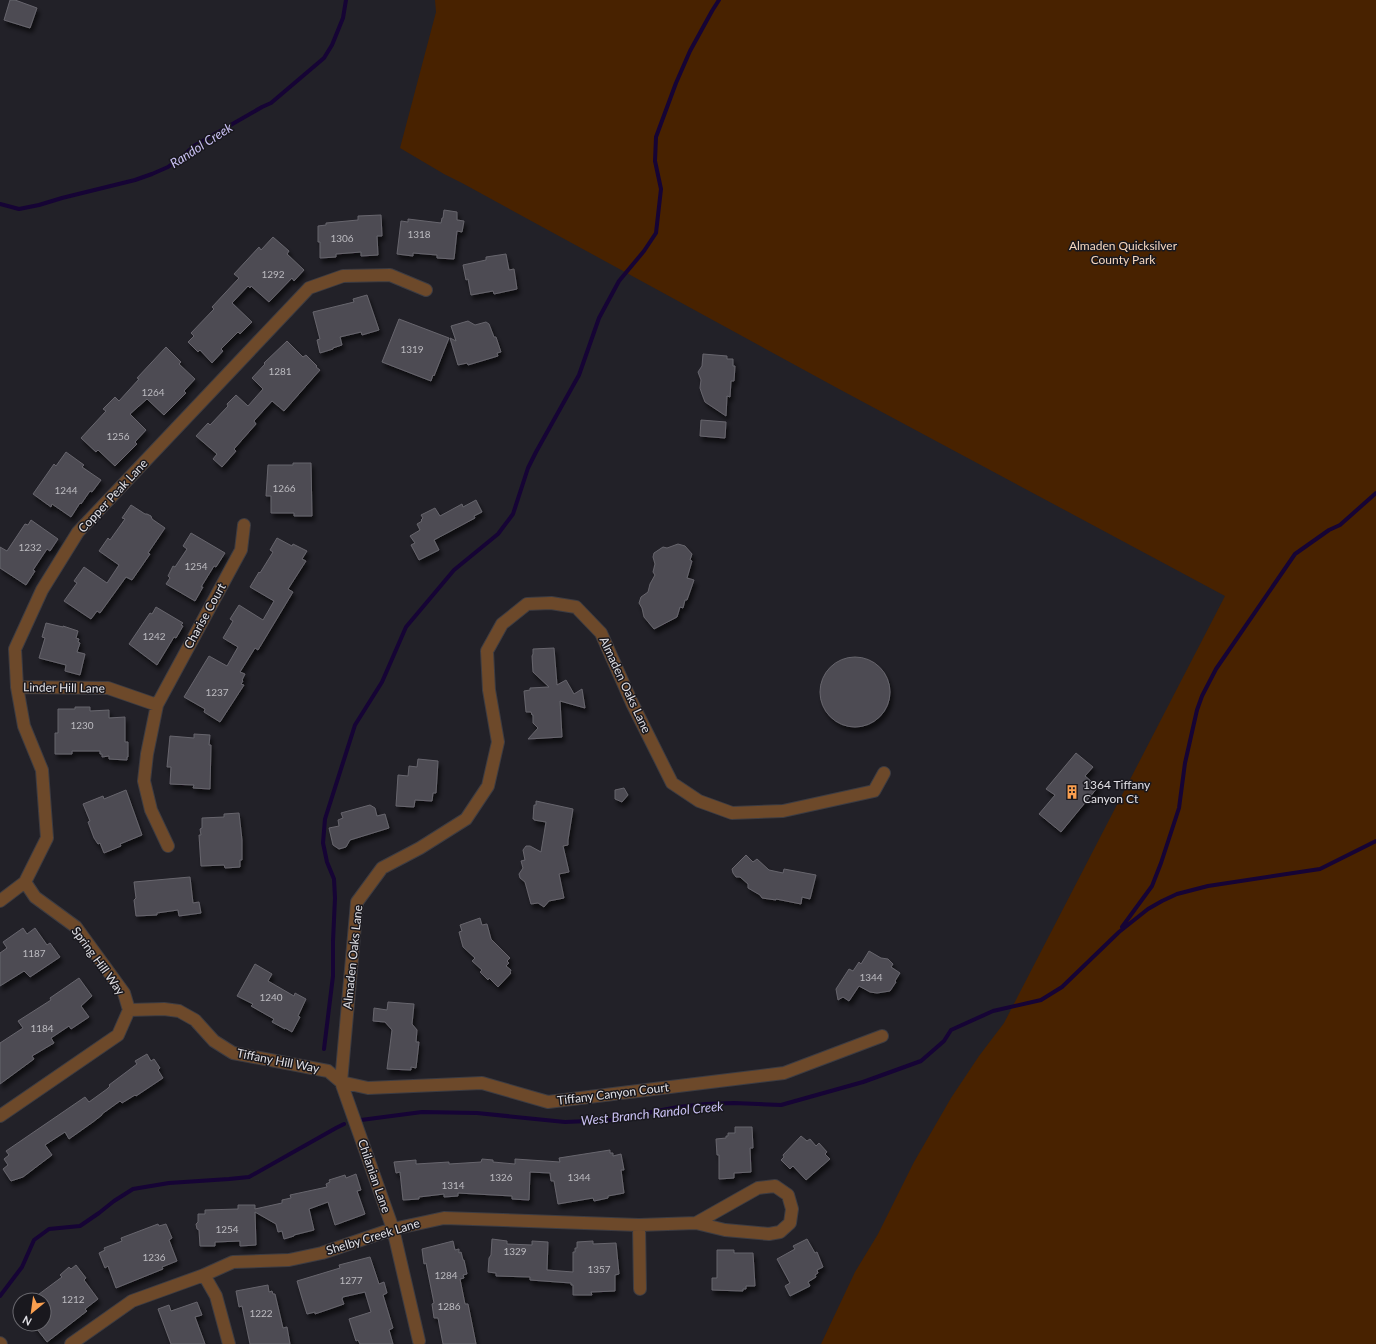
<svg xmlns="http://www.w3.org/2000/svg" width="1376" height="1344" font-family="Lato,sans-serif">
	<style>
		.green { fill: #482200 }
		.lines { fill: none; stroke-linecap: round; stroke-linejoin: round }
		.stream { stroke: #160435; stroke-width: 4 }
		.building { fill: #4d4c53; stroke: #67656d; filter: url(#shadow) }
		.minor-casing { stroke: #3d3c42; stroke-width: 14 }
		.minor { stroke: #6d492a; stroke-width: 12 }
		.labels { text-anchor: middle; stroke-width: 3; stroke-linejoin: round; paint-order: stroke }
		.number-label { font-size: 10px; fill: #bcbbc0 }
		.park-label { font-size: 12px; fill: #f6d7bf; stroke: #19181e }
		.street-label { font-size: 12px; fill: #e1e0e5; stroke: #19181e }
		.poi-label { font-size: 12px; fill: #e1e0e5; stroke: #19181e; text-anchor: start }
		.water-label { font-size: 13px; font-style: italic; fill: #cac1f4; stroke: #19181e }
	</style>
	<defs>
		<filter id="shadow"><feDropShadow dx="2.5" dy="4.5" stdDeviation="2" flood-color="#0009"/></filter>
	</defs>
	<rect width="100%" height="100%" fill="#222128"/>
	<path class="green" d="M435,0H1376V1344H821L855,1272L878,1234L914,1162L951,1098L979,1056L1004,1023L1225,596L839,389L462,183L444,174L400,148L436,12Z"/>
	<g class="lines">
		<path class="stream" d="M0,204L19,209L39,205L62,198L135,180L152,174L168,167L184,155L194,146L262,107L271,103L324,58L332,45L343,18L346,0
			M1122,927L1152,886L1161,863L1179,808L1185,763L1197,710L1202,696L1216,669L1295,554L1329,530L1340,525L1376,493
			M324,1049L333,976V941L335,898L334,879L327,862L323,843L325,819L355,725L382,682L406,627L454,570L498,534L513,514L528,468L536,452L579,375L599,318L619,281L644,251L656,233L661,189L655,161L656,137L676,83L690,51L712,11L719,0
			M361,1120L422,1112L477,1113L565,1122L610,1120L678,1107L706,1104L734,1103L781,1105L863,1082L921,1061L944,1041L951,1030L993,1011L1041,1000L1062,987L1119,932L1148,909L1162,901L1177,894L1208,886L1320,869L1376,841
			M0,1296L22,1267L34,1240L49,1229L80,1226L99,1213L114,1201L133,1189L169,1183L229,1179L249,1177L336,1128L344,1124"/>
	</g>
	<path class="building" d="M10,0H15L37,8L30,28L4,20Z
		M444,210L457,212V220L464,221L462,232L457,231L454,259L437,258V255L413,253V256L397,254L401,221L408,222V219L441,223L442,218H443Z
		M381,215L382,236H377L378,255L361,256V252L336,254V257L320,258V242H318V226L326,225V223L358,220V216Z
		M273,237L289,251L287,254L304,270L294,281L292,278L269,302L251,286L250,288L248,286L232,303L252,322L240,334L238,332L221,349L223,351L212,363L200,350L198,352L188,342L194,336L191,333L214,309L212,307L239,278L234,274L259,247L261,250Z
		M506,254L509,270L514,269L517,289L494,294L493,291L471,295L468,279L466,280L463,265L486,260V257Z
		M367,295L379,330L362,335L361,332L340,337L342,345L333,348V349L320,353L317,340L320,339L313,312L354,302L353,299Z
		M399,319L449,338L434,376L433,375L431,381L382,362Z
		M468,321L475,325L486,322L489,324L494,337H496L501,352L497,353L498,356L468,365L467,363L458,365L450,338L456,341L451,326Z
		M287,341L303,357L306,355L317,366L316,367L320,370L284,411L272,401L254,421L256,424L234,449L236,451L222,467L213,459L217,454L196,436L208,423L210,425L228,406L227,404L236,395L248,406L263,389L252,378L265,364L264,363Z
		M166,347L181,362L179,364L195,379L184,391L186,393L164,415L147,399L130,414L146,430L135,442L137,444L115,466L98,450L96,452L81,438L106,411L103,409L115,397L119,401L139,379L137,378Z
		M703,354L727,356V359H733V366H735L734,381H731L730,397L727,396L726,416L705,402L702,394L700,388L701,380L698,372L702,366Z
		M701,420L726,422L725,438L700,436Z
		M66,452L84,465L82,467L101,480L92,492L90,491L81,504L80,503L71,517L52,504L51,507L33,494L54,464L56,466Z
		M293,463H311L312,516H294V513H271V496H266L268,465H293Z
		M476,500L482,512L474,516L475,518L434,540L439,550L419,560L411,545L415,543L410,536L420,530L417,524L422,521L421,520L423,518L421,515L435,508L440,516L462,504L463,507Z
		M131,505L145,514H147L151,516L152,519L165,528L148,553L150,554L132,580L126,577L100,613L97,611L91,619L64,601L77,583L74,581L84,567L107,583L119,565L99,551L108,538L110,540L125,519L122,518Z
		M31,520L58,539L50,551L47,549L33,570L35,571L26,585L0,568V547L7,551L25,524L28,525Z
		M191,533L225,553L216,567L214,566L201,587H203L195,601L166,584L170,578L168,576L173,566L175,567L187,549L183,546Z
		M277,538L292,546L293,544L307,551L302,559L306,561L288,589L293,592L258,650L255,648L240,672L245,674L242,680L243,681L241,684L244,685L220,722L204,712L205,709L184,697L209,656L227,666L238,647L223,638L233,621L230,619L239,605L263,620L274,601L250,587L259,572L260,573L273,552L270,550Z
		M678,544L685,546L692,554L690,560L692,561L687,578L694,580L687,600H685L683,608L680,607L677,617L654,629L644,617L642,608L639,603L641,597L648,592L650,584L655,575L653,572L655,564L653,557L654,553L663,547L667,548Z
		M156,607L183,623L181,625L183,626L176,638L174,637L157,665L129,644L150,613L152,614Z
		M46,623L63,627V626L78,631L76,638L79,639L78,642L80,643L77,652L85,654L80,675L65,671L66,665L39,658L45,638L42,637Z
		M554,648L557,685L566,680L574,694L582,689L585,708L560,701L562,737L528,739L538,728L533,723V715H532L531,712H526L524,691L530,690V688L549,687L533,672L532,656L533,654V649Z
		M820 692a35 35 0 1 1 70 0a35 35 0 1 1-70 0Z
		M75,707H90V711L109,710V718L125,717V742H128V757H127V760L109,759V756L102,757V754H100V751H72V754H55V733H58V709H75Z
		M194,734L210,735L209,745H211L210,789L193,788L194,785L170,784L171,767H167L170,736L194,738Z
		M1076,753L1093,767L1085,776L1098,787L1061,832L1039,814L1055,795L1046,789Z
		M418,759L438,761L436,793H433L432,801L415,800L414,807L396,806L398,775L408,776L409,766L417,767Z
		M624,788L628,795L622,802L615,799V790Z
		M126,790L142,835L120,844L121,846L104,853L100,843L98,844L94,838L88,822L90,821L83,804L103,796L104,799Z
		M536,801L573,809L568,840V845L563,846L569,872L559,874L564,898L549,901L544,907L538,903L531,904L525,882L520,878L519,874L523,868L521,861L525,860L523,850L526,846H530L541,852L546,822L534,820V819H533L534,805H536Z
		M370,805L375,808L377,816L385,814L389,828L350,840L346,847L339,849L333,845L329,828L339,826L338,820L343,818L341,813Z
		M239,813L242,840V860H240V867L225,868L224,865L201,866L199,835H201L200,829L202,828V818L224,817V814Z
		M746,855L753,862L757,859L769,870L783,873L784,869L816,875L810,899L802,897L801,904L776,899V900L762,898L760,895L748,888V884L740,877H736L733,873L732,869Z
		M190,877L193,903L199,902L201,913L179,916L178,910L157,913V915L136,916L134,900L136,898L134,882Z
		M480,918L482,925L487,924L491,939L510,958L507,961L509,963L506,966L511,970L510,972L511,973L498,987L489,978L488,980L480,972L482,970L472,961L475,958L463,947L459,932L462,931L460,925Z
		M23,928L27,934L35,928L47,945L50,943L60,957L30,977L24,971L0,986V953L7,948L3,942Z
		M869,951L881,958L888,959L893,964L891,967L900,973L895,981L896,982L890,991L877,993L870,992L859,986L849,1001L843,997L838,1000L836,989L849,969L853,971L859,962L861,964Z
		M255,964L272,974L268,981L294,996L295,993L306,999L298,1016L300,1017L292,1032L285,1028V1029L272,1022L274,1019L251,1006L253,1004L237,996Z
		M79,978L92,996L81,1006L89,1017L71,1029L69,1026L51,1038L54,1043L32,1056L34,1059L0,1084V1043L23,1028L18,1021L51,1000L50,998Z
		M388,1002L414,1004L412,1024L417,1030L416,1042H419L416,1068L411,1067V1070L387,1069L392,1030L385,1022L373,1021L374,1008L387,1010Z
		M147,1054L151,1061L154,1059L160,1068L158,1070L163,1078L136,1096L135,1095L122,1103L120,1101L102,1114V1115L93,1122L69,1139L65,1132L45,1145L52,1155L23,1177L11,1181L3,1169L8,1165L4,1159L9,1155L6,1151L85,1097L89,1102L107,1089L110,1086L109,1085L137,1064L135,1061Z
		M735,1127H752L753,1148H750L751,1172L734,1173V1178L719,1179V1155H717L716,1139L726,1138V1136H728V1133H735Z
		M801,1136L807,1141L810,1139L816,1146L819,1143L827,1152L825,1154L830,1159L806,1180L793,1166L790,1169L781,1160L784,1157L783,1155Z
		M610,1150V1153H613V1156L621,1154L624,1170H621L624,1193L608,1196V1198L594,1201L593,1198L558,1204L554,1181H551L550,1173L530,1172L529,1200L512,1199V1196L458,1193V1196L444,1197V1194L419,1197V1199L403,1200L400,1172L396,1173L394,1162L416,1160V1164L449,1162V1164L481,1162L482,1159L493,1160V1162L515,1164V1159L560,1162L559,1158Z
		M356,1174L361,1190L357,1191L365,1214L335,1225L328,1202L309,1209L314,1230L294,1235V1236L284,1239L282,1231L278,1232L276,1224L255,1212L256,1245L240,1246V1241L215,1242V1246H200L199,1230L197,1229L196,1224L198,1222V1214H205V1210L238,1209V1205H255V1209L282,1203V1200L291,1198L290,1195L327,1187L326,1184L330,1182L329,1180L345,1175L346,1178Z
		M158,1224L159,1226L166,1224L172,1238L169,1240L177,1261L162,1267L163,1269L116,1288L108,1266L105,1268L99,1253L105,1250L104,1248L122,1241L121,1238Z
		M492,1239L507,1241V1244L532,1245V1241L548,1242L547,1270L573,1272V1252H575V1248H577V1242L593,1241V1244L616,1243L619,1274L615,1275V1291L591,1292L592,1295H573V1285H571V1283L530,1280V1277L496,1276V1273L488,1272L489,1258L491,1255Z
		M807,1239L815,1253L817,1252L823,1267L817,1270L818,1273L815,1275L816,1277L808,1282L810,1286L790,1296L785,1286L790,1283L777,1259L795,1249L793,1246Z
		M453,1241L455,1250L459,1249V1253L461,1252L463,1260H464L467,1274L463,1275L464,1278L460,1279L465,1304H468L476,1344H443L438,1318H434L432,1304L434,1303L426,1263L424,1264L422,1249Z
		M717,1250H734V1253H753L755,1286H746V1289H743V1291L712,1290V1278H717Z
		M370,1257L379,1284L384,1282L387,1293L383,1295L393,1328L389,1330L393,1344H360L358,1340L356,1341L349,1319L371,1312L365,1292L343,1297L342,1299L344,1304L315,1314V1312L307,1314L302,1298L297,1281L340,1268L339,1265Z
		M76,1265L86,1278L84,1280L98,1299L85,1309L87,1311L47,1342L33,1324H44V1300H31L62,1277L60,1275L69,1267L71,1269Z
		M268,1285L269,1292L272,1291L273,1294H275L283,1328L287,1327L290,1344H250L242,1306L239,1307L236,1291Z
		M197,1302L202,1315L195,1317L205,1344H171L158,1309L169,1305L171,1311Z"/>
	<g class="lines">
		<defs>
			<path id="minor" d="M17,687L108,688L157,705
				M168,846L151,810L144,781L147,754L157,705L241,550L244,525
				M0,901L25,882L47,838L42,770L24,726L17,687L15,649L42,590L78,532L309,288L343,276L390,275L426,290
				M129,1010L164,1009L179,1011L195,1020L214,1041L233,1053L328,1071L341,1082L368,1088L482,1083L548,1102L784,1073L882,1036
				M0,1116L118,1035L129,1010L124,993L76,927L35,897L25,882
				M639,1225L640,1289
				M204,1275L216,1296L229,1344
				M419,1341L393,1229L341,1082L357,902L382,868L420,848L466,819L488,786L498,742L489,690L487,651L502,624L527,604L551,603L576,607L601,633L632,703L672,783L699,801L732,813L783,811L874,791L884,773
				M0,1343L1,1344
				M71,1344L132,1301L204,1275L233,1262L289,1260L322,1253L393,1229L444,1218L639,1225L696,1223L725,1230L769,1234L780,1232L790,1223L792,1209L788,1195L775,1186L758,1188L696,1223"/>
		</defs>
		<use href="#minor" class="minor-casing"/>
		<use href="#minor" class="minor"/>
	</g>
	<defs>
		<symbol id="building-bare" viewBox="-9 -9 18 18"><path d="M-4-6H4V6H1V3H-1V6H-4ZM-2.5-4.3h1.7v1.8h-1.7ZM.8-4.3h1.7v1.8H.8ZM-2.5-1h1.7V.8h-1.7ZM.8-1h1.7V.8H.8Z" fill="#fa9f4f" stroke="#19181e" stroke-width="2.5" paint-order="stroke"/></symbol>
	</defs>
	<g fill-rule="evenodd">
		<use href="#building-bare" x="1062" y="782" width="20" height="20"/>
	</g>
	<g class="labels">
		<g class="number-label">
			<text x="419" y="238">1318</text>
			<text x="342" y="242">1306</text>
			<text x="273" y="278">1292</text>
			<text x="412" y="353">1319</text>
			<text x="280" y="375">1281</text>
			<text x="153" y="396">1264</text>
			<text x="118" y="440">1256</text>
			<text x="284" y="492">1266</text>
			<text x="66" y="494">1244</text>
			<text x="30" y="551">1232</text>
			<text x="196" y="570">1254</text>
			<text x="154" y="640">1242</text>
			<text x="217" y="696">1237</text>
			<text x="82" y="729">1230</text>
			<text x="34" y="957">1187</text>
			<text x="871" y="981">1344</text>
			<text x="271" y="1001">1240</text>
			<text x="42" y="1032">1184</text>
			<text x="501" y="1181">1326</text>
			<text x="579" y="1181">1344</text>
			<text x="453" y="1189">1314</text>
			<text x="227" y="1233">1254</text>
			<text x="515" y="1255">1329</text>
			<text x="154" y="1261">1236</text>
			<text x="599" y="1273">1357</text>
			<text x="446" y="1279">1284</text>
			<text x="351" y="1284">1277</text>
			<text x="73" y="1303">1212</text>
			<text x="449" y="1310">1286</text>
			<text x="261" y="1317">1222</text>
		</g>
		<g class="park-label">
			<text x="1123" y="250">Almaden Quicksilver<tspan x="1123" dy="14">County Park</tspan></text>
		</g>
		<g class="street-label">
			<text transform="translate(113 496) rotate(-47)" y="4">Copper Peak Lane</text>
			<text transform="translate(205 616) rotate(-61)" y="4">Charise Court</text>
			<text transform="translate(625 685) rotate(65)" y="4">Almaden Oaks Lane</text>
			<text transform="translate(64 688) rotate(1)" y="4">Linder Hill Lane</text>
			<text transform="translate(353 957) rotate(-84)" y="4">Almaden Oaks Lane</text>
			<text transform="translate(98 961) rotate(54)" y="4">Spring Hill Way</text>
			<text transform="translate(278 1061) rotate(11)" y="4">Tiffany Hill Way</text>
			<text transform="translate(613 1094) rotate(-7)" y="4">Tiffany Canyon Court</text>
			<text transform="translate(374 1176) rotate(71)" y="4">Chilanian Lane</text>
			<text transform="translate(373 1237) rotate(-17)" y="4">Shelby Creek Lane</text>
		</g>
		<g class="poi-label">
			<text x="1083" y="789">1364 Tiffany<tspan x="1083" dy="14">Canyon Ct</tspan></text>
		</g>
		<g class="water-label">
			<text transform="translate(201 145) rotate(-33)" y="5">Randol Creek</text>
			<text transform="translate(652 1113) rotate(-6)" y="5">West Branch Randol Creek</text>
		</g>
	</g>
	<g transform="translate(32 1312) rotate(209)"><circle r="19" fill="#19181e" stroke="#69686e"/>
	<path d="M0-3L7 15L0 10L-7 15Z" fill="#fa9f4f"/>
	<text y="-6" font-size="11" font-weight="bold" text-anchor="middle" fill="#e1e0e5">N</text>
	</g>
</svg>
